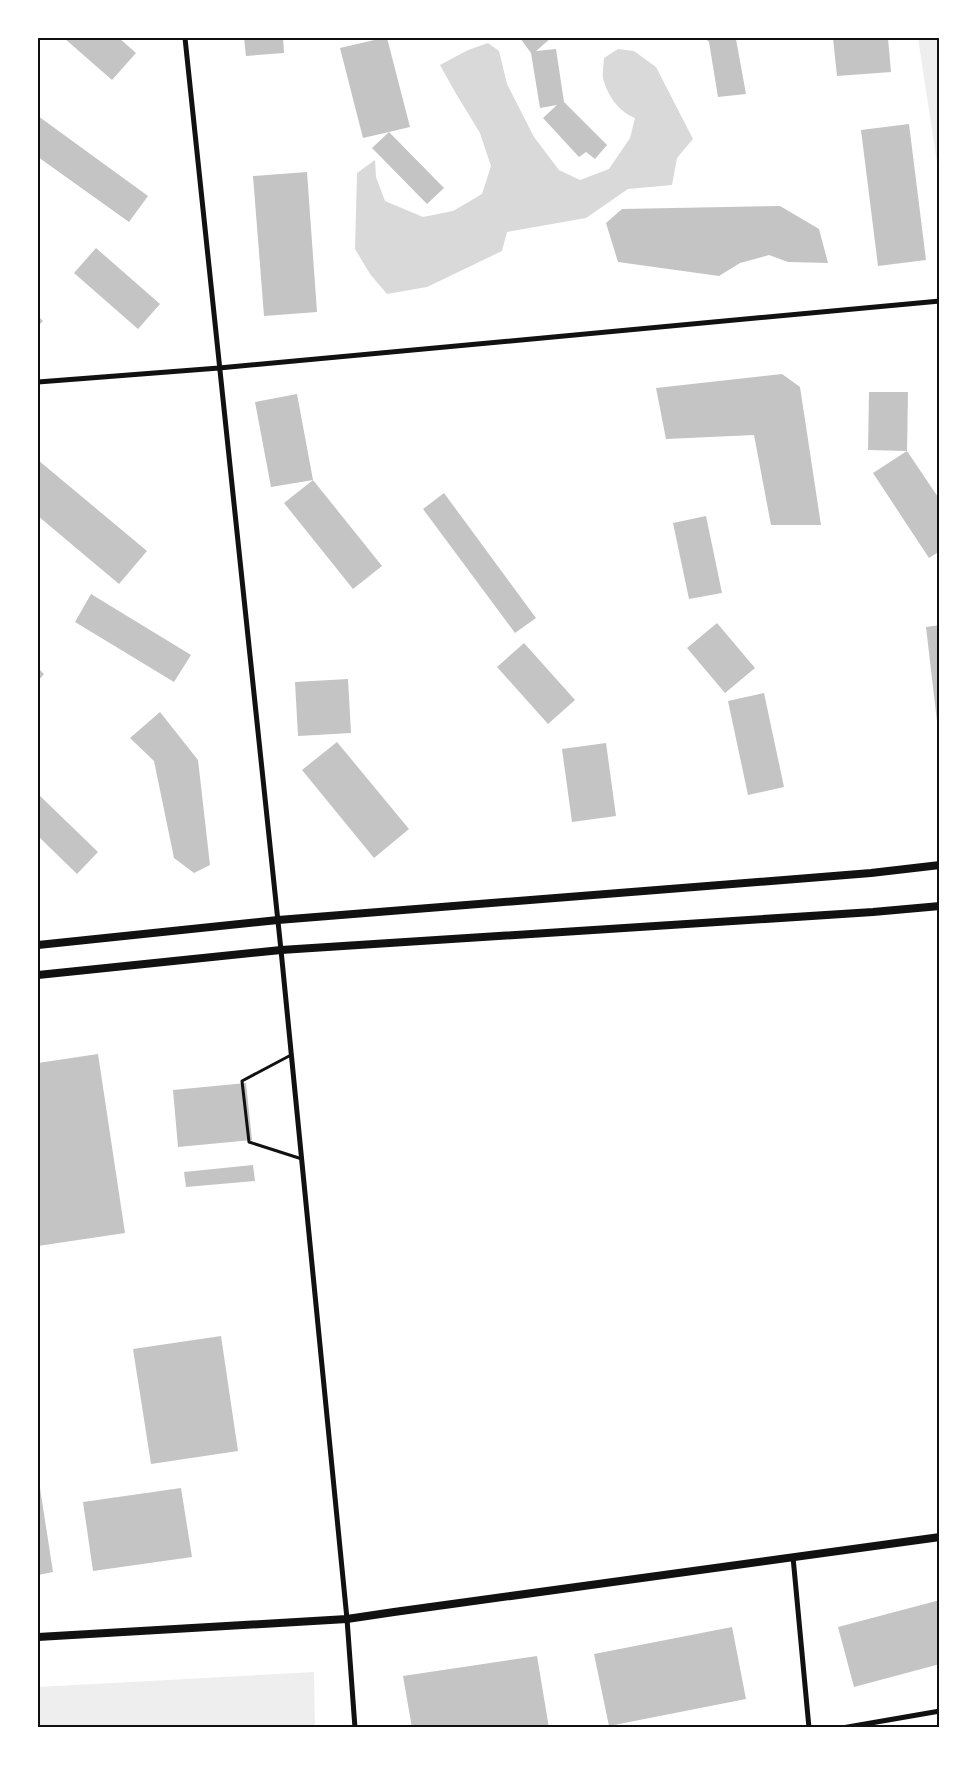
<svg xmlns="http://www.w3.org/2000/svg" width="977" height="1765" font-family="'IBM Plex Serif',serif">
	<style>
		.green { fill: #eee }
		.water { fill: #d9d9d9 }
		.building { fill: #c4c4c4 }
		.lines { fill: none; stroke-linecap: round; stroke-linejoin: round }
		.service { stroke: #111; stroke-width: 3 }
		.minor { stroke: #111; stroke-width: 5 }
		.tertiary { stroke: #111; stroke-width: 8 }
		.neatline { fill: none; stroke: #111; stroke-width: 2 }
	</style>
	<rect width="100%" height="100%" fill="#fff"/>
	<path class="green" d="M918,38H939V176Z
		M314,1672L315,1727H38V1687Z"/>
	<path class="water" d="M488,43L499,51L507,84L534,137L559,170L580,180L609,169L630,138L635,118C619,112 607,95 603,78C602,72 604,64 604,58L618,49L634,51L656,67L693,139L677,158L672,185L628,189L586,218L507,232L502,251L427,287L387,294L370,274L355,249L357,173L375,160L376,177L385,201L423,217L453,211L482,194L491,166L480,133L455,92L440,65L468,50Z"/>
	<path class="building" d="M64,38H119L136,53L112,80Z
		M244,38H283L284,53L246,56Z
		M383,38H387L410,127L389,132L444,188L427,204L372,148L389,132L363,138L340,48Z
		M520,38H551L536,51L556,49L564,102L607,145L595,159L586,152L579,157L543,118L557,105L540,108L531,53Z
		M705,38H716L713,39H736L746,94L718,97L709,42Z
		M833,38H888L891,72L837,76Z
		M38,116L148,196L129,222L38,157Z
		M909,124L926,260L878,266L861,130Z
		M307,172L317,312L264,316L253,176Z
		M780,206L819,229L828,263L788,262L769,255L740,263L719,276L618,262L606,223L622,209Z
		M96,248L160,304L138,329L74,273Z
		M38,316L43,321L38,326Z
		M782,374L800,387L821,525H771L754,435L666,439L656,388Z
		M869,392H908L907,451L868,450Z
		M297,394L313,480L271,487L255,402Z
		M907,451L940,500V551L929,558L873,473Z
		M38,460L147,551L119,584L38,516Z
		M313,480L382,566L353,589L284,503Z
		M444,493L536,618L515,633L423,509Z
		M706,516L722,593L689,599L673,523Z
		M91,594L191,655L174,682L75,622Z
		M717,623L755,668L725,693L687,648Z
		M940,625V730H938L926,627Z
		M524,643L575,700L548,724L497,667Z
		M38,668L44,674L38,681Z
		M348,679L351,733L298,736L295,682Z
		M764,693L784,787L748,795L728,701Z
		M160,712L198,760L210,865L194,873L174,858L154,761L130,738Z
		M337,742L409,829L374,858L302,770Z
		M606,743L616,816L572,822L562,749Z
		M38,794L98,852L77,874L38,836Z
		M98,1054L125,1233L38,1246V1063Z
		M246,1083L252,1140L178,1147L173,1090Z
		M253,1165L255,1181L186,1187L184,1172Z
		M221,1336L238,1451L151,1464L133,1349Z
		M38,1475L53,1572L38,1575Z
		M181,1488L192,1557L93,1571L83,1502Z
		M940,1600V1664L854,1687L838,1627Z
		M732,1627L746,1699L609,1726L594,1654Z
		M537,1656L549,1728H412L403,1676Z"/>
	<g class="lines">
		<path class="service" d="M291,1055L242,1081L249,1142L302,1159"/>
		<path class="minor" d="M185,38L281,950L347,1619L355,1728
			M38,382L219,368L940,301
			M793,1557L809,1728
			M842,1728L940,1711"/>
		<path class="tertiary" d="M38,945L278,920L871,873L940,865
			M38,975L281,950L873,912L940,906
			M38,1637L347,1619L394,1612L940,1537"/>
	</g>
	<rect width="977" height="1765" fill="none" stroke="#ffffff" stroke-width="78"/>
	<rect x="39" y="39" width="899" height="1687" class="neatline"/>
</svg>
